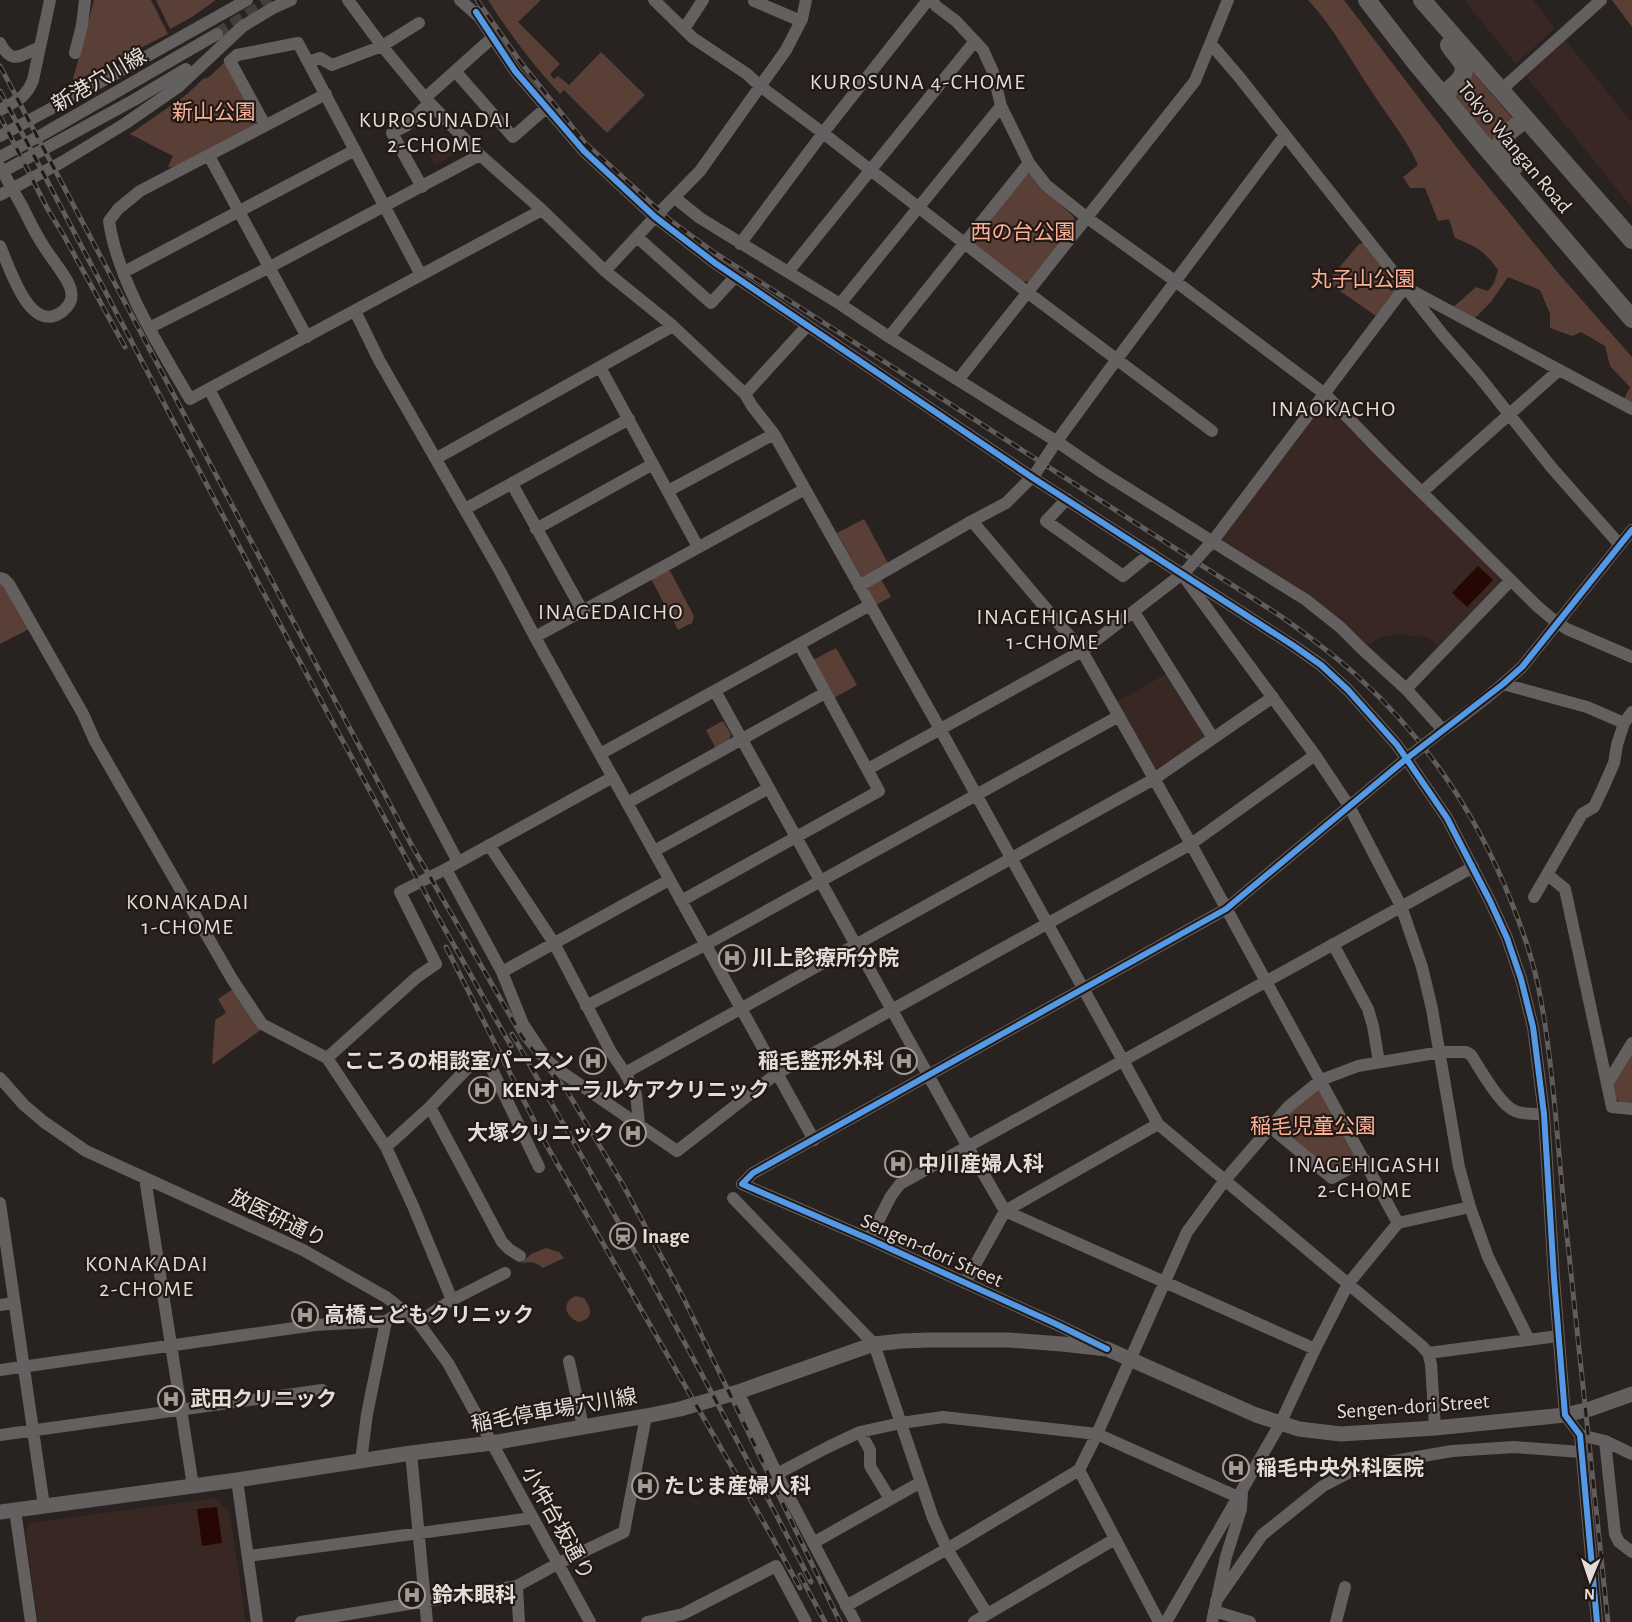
<svg xmlns="http://www.w3.org/2000/svg" width="1632" height="1622" font-family="'Alegreya Sans','Noto Sans JP',sans-serif">
	<style>
		.built { fill: #382722 }
		.green { fill: #593f36 }
		.water { fill: #270703 }
		.lines { fill: none; stroke-linecap: round; stroke-linejoin: round }
		.minor-tunnel { stroke: #443e3c; stroke-width: 12; stroke-dasharray: 12 6; stroke-linecap: butt }
		.minor { stroke: #63605f; stroke-width: 12 }
		.major { stroke: #64605f; stroke-width: 15 }
		.highway { stroke: #625e5c; stroke-width: 18 }
		.rail-casing { stroke: #605d5c; stroke-width: 5 }
		.rail { stroke: #221814; stroke-width: 3; stroke-dasharray: 9; stroke-linecap: butt }
		.minor-bridge { stroke: #63605f; stroke-width: 12 }
		.cycleway-casing { stroke: #221814; stroke-width: 10 }
		.cycleway { stroke: #5399e6; stroke-width: 6 }
		.labels { text-anchor: middle; stroke-width: 4.5; stroke-linejoin: round; paint-order: stroke }
		.street-label { font-size: 21px; fill: #e3dcd9; stroke: #221814 }
		.park-label { font-size: 21px; fill: #fbb197; stroke: #221814 }
		.poi-label { font-size: 21px; font-weight: bold; fill: #e3dcd9; stroke: #221814; text-anchor: start }
		.neighbourhood-label { font-size: 22px; letter-spacing: 1.5px; fill: #e3dcd9; stroke: #221814 }
	</style>
	<rect width="100%" height="100%" fill="#282220"/>
	<path class="built" d="M1464,0H1533L1555,28L1516,64Z
		M1565,40L1632,122V208L1526,76Z
		M448,140L456,154L435,165L428,151Z
		M1321,406L1327,407L1501,577V583L1438,646L1429,638L1399,634L1379,638L1365,647L1222,544L1221,537Z
		M1168,673L1206,730L1205,738L1160,770L1153,769L1116,702Z
		M216,1498L230,1513L246,1622H38L25,1532L29,1523Z"/>
	<path class="green" d="M94,0H151L168,34L72,83Z
		M156,0H216L192,17L170,29Z
		M488,0H541L518,22L560,64L550,74L554,79L558,76L569,85L601,52L645,95L607,133L564,90L560,94C533,65 509,33 488,0Z
		M1308,0H1344L1464,157L1559,274L1632,357V406L1624,399L1630,387L1610,366L1605,346L1581,332L1572,336L1550,328V314L1540,290L1508,277L1491,302L1474,319L1452,308L1476,287L1488,291L1494,283L1498,270C1485,251 1475,246 1455,238L1449,219L1438,221L1425,188H1410L1403,177L1418,165C1407,140 1389,118 1374,95C1352,63 1335,29 1308,0Z
		M1612,0H1632V27Z
		M225,62L257,120L255,126L175,168L168,167L173,156L130,134L186,95L203,79L209,77Z
		M1471,70L1514,120L1494,147L1452,97Z
		M1024,173L1031,174L1049,194L1074,217L1075,223L1029,281L1022,282L974,246L972,239Z
		M1364,243L1397,283L1398,289L1376,316L1327,282L1359,244Z
		M864,519L888,563L863,578L861,576L837,533Z
		M664,570L670,571L694,616L692,623L678,630L650,577Z
		M881,579L891,597L876,605L867,590L868,586Z
		M0,583H5L31,628L0,644Z
		M836,648L857,685L834,698L813,660Z
		M723,721L731,734L728,743L716,749L706,730Z
		M236,987L262,1029L212,1065L215,1020L226,1013L218,999Z
		M1632,1049V1105H1624L1614,1097L1612,1082Z
		M1321,1088L1357,1158L1332,1172L1278,1129V1124L1314,1090Z
		M546,1248L559,1252L564,1258L543,1268C536,1262 530,1261 521,1264L531,1254Z
		M576,1296L584,1298C591,1308 595,1318 579,1322C566,1318 560,1302 576,1296Z"/>
	<path class="water" d="M1478,566L1493,580L1467,607L1452,593Z
		M217,1507L222,1543L202,1546L197,1509Z"/>
	<g class="lines">
		<path class="minor-tunnel" d="M217,34L271,0"/>
		<path class="minor" d="M348,0L382,46L425,98L480,155L542,210L605,271L673,326L745,394L752,406L774,434L940,729L1158,1124L1422,1346L1428,1353L1431,1364L1435,1428
			M460,0L477,15
			M654,0L693,38L747,74L760,86L823,133L1027,292L1212,431
			M932,0L936,6L956,21L983,50L993,72L1001,106L1029,163L1046,185L1086,217L1175,281L1325,394L1384,455L1537,606L1556,622L1567,629L1632,657
			M754,1L801,21
			M476,12L515,71L584,151L655,217L715,263L1033,478L1294,646L1321,665L1348,690L1397,745L1447,818L1490,901L1507,938L1521,979L1533,1027L1544,1114L1554,1278L1565,1415L1580,1435L1597,1622
			M684,29L703,0
			M0,43C12,66 21,55 40,47
			M1211,44L1240,78L1443,335L1478,375L1552,468L1620,545
			M75,53L82,25L85,0
			M308,62L320,58L332,65L382,46L419,23
			M455,71L513,137L546,108
			M1501,90L1601,0
			M326,94L140,191L118,209L109,221C118,282 159,346 190,399L542,210
			M425,98L492,38
			M0,110C16,101 26,98 33,80L50,0
			M265,125L230,61L237,55L298,43L421,275
			M0,136L117,73L247,0
			M209,156L307,337
			M0,157L45,133L217,34
			M0,173L134,100L186,69
			M422,187L392,133L406,126L429,103
			M0,195L62,162L126,123L178,87L243,26L273,8L291,0
			M675,198L700,218L840,304L889,337L1056,441L1103,473L1306,600L1340,627L1361,648L1406,689L1443,730C1471,711 1497,690 1522,667L1632,530
			M637,237L711,303L735,277
			M740,244L823,133L928,0
			M0,246C10,268 30,337 63,311C69,306 73,299 71,291C70,280 49,256 43,245C35,233 29,220 23,208
			M605,271L655,217L700,171L786,50L802,19L806,0
			M124,272L355,150
			M788,272L975,41
			M840,304L1001,106
			M355,311L379,360L500,571L535,637L814,1140
			M149,328L268,268L480,155
			M889,337L1029,163
			M600,367L698,547
			M958,380L1195,81L1228,0
			M209,389L458,862
			M745,394L807,326
			M1054,445L1117,359L1285,135
			M437,458L673,326
			M512,484L582,610
			M668,491L774,434
			M1422,492L1559,370
			M1067,499L1046,521L1123,576L1151,553
			M465,509L629,419
			M972,521L1082,651L1191,844L1398,1223
			M536,529L653,464
			M1209,546L1405,287L1632,409
			M0,578L4,579L9,584L83,714L95,741L232,979L262,1024L327,1058
			M1187,581L1315,755L1349,806L1401,906L1422,967L1432,1009L1459,1167L1470,1207L1488,1257L1529,1340
			M859,586L972,521L1006,503L1035,474
			M1134,612L1213,738
			M535,637L805,489
			M1503,684L1587,707L1624,723
			M1406,689L1511,580
			M715,691L968,1147L1005,1211L1315,1349
			M600,754L870,605
			M868,769L1082,651L1186,571
			M627,803L825,693
			M489,845L554,943L611,1052L625,1073L636,1094L639,1124
			M654,851L769,788
			M446,869L502,972L523,1024L547,1060L560,1071L677,1151L776,1074L1191,844L1315,755
			M1548,875L1565,889L1612,1107L1632,1109
			M1534,897L1582,814L1594,807L1603,788L1614,763L1617,745L1624,723L1632,712
			M681,901L879,791L799,644
			M1333,944L1368,1009L1373,1026L1379,1062
			M502,972L669,880
			M586,1006L705,945L1119,716
			M625,1073L1154,779L1273,697
			M0,1078L24,1105L44,1122L86,1151L303,1250L386,1297L418,1322L448,1363L590,1622
			M1607,1084L1632,1043
			M430,1107L481,1054L489,1063L539,1167
			M1270,1127L1332,1178L1365,1160
			M386,1147L430,1107L502,1242L509,1249L520,1256
			M145,1178L193,1486
			M733,1198L874,1344L933,1518L947,1549L987,1614
			M0,1203L44,1506
			M869,1239L891,1196L900,1184L1473,867
			M965,1283L1005,1211L1158,1124
			M452,1300L413,1206L386,1147L327,1058L417,977L436,964L400,892L446,869L613,777
			M0,1305L14,1303
			M418,1322L452,1300L505,1273
			M1101,1346L1056,1324L869,1239L742,1184L753,1173L1226,909L1406,759
			M1428,1353L1558,1336
			M569,1361L583,1427
			M0,1370L315,1325L386,1321L403,1311
			M738,1392L777,1474L855,1622
			M860,1432L870,1450V1466L890,1499
			M0,1435L322,1390
			M1580,1435L1605,1441L1632,1454
			M1605,1441L1615,1534L1619,1542L1632,1552
			M411,1453L427,1622
			M361,1461L367,1414L386,1321
			M1079,1470L1159,1622
			M777,1474L828,1447L860,1432L901,1423L943,1417L1097,1434L1238,1497
			M237,1480L257,1622
			M15,1510L31,1622
			M813,1543L921,1482
			M248,1556L532,1518
			M517,1586L519,1622
			M1216,1601L1262,1535L1323,1486L1352,1471L1388,1462L1452,1451L1514,1447L1581,1452
			M846,1606L947,1549L1079,1470L1097,1434L1187,1232L1225,1180L1288,1107L1321,1080L1358,1066L1441,1052H1466L1471,1055C1481,1070 1500,1105 1515,1111C1524,1115 1535,1114 1544,1114
			M1214,1611L1250,1622
			M301,1622L517,1586L557,1564L624,1532L646,1416
			M647,1622L683,1614L776,1566L806,1622
			M974,1622L1115,1539
			M1166,1622L1280,1424L1315,1349L1348,1284L1398,1223L1470,1207
			M1212,1622L1226,1557L1241,1509L1242,1492
			M1336,1622L1345,1587"/>
		<path class="major" d="M0,1512L237,1480L411,1453L492,1443L646,1416L680,1409L738,1392L874,1344L902,1341L929,1340H1009L1062,1344L1107,1349L1256,1415L1299,1429L1341,1434L1435,1428L1565,1415L1590,1409L1632,1394"/>
		<path class="highway" d="M1367,0L1415,62L1488,150L1632,319
			M1422,0L1632,240
			M1442,95C1450,88 1468,78 1463,65C1460,58 1453,52 1449,45
			M1514,167C1510,161 1503,154 1501,147C1499,136 1519,125 1526,119"/>
		<defs>
			<path id="rail" d="M477,0L519,60L585,143L671,221L712,251L1282,617C1307,635 1333,654 1356,675C1426,738 1479,818 1513,906C1523,931 1532,958 1538,985C1554,1064 1557,1146 1566,1226C1580,1358 1594,1490 1608,1622
				M0,66L411,844L523,1038L567,1091L622,1183L683,1297L840,1622
				M0,91L292,647L438,917L511,1046
				M0,116L47,208L64,236L125,347
				M446,947L547,1146L771,1535L800,1588
				M512,1034C616,1214 716,1397 811,1582
				M800,1575L825,1622"/>
		</defs>
		<use href="#rail" class="rail-casing"/>
		<use href="#rail" class="rail"/>
		<path class="minor-bridge" d="M0,167L23,208
			M1035,474L1054,445
			M1186,571L1208,546
			M1406,759L1443,730"/>
		<defs>
			<path id="cycleway" d="M476,12L515,71L584,151L655,217L715,263L1033,478L1294,646L1321,665L1348,690L1397,745L1447,818L1490,901L1507,938L1521,979L1533,1027L1544,1114L1554,1278L1565,1415L1580,1435L1597,1622
				M1107,1349L1056,1324L869,1239L742,1184L753,1173L1226,909L1406,759L1503,684L1522,667L1632,530"/>
		</defs>
		<use href="#cycleway" class="cycleway-casing"/>
		<use href="#cycleway" class="cycleway"/>
	</g>
	<defs>
		<symbol id="hospital-ring" viewBox="-11 -11 22 22"><circle r="9.5" fill="#221814" stroke="#a29b98" stroke-width="1.5"/><path d="M-5-5h3v3.5h4V-5h3V5h-3V1.5h-4V5h-3Z" fill="#a29b98"/></symbol>
		<symbol id="station-ring" viewBox="-11 -11 22 22"><circle r="9.5" fill="#221814" stroke="#a29b98" stroke-width="1.5"/><path d="M-3-6H3Q5-6 5-4V2Q5 4 3 4L4.5 6H3L1.5 4h-3L-3 6H-4.5L-3 4Q-5 4-5 2V-4Q-5-6-3-6ZM-3.5-4v3h7v-3ZM-3.5 1v1.5H-2V1ZM2 1v1.5H3.5V1Z" fill="#a29b98"/></symbol>
	</defs>
	<g fill-rule="evenodd">
		<use href="#hospital-ring" x="717" y="943" width="30" height="30"/>
		<use href="#hospital-ring" x="578" y="1046" width="30" height="30"/>
		<use href="#hospital-ring" x="889" y="1046" width="30" height="30"/>
		<use href="#hospital-ring" x="467" y="1075" width="30" height="30"/>
		<use href="#hospital-ring" x="618" y="1118" width="30" height="30"/>
		<use href="#hospital-ring" x="883" y="1149" width="30" height="30"/>
		<use href="#station-ring" x="608" y="1221" width="30" height="30"/>
		<use href="#hospital-ring" x="290" y="1300" width="30" height="30"/>
		<use href="#hospital-ring" x="156" y="1384" width="30" height="30"/>
		<use href="#hospital-ring" x="1221" y="1453" width="30" height="30"/>
		<use href="#hospital-ring" x="630" y="1471" width="30" height="30"/>
		<use href="#hospital-ring" x="397" y="1580" width="30" height="30"/>
	</g>
	<g class="labels">
		<g class="street-label">
			<text transform="translate(99 80) rotate(-30)" y="7">新港穴川線</text>
			<text transform="translate(1515 147) rotate(50)" y="7">Tokyo Wangan Road</text>
			<text transform="translate(278 1218) rotate(26)" y="7">放医研通り</text>
			<text transform="translate(932 1250) rotate(24)" y="7">Sengen-dori Street</text>
			<text transform="translate(1413 1406) rotate(-4)" y="7">Sengen-dori Street</text>
			<text transform="translate(554 1410) rotate(-10)" y="7">稲毛停車場穴川線</text>
			<text transform="translate(558 1523) rotate(61)" y="7">小仲台坂通り</text>
		</g>
		<g class="park-label">
			<text x="214" y="119">新山公園</text>
			<text x="1023" y="239">西の台公園</text>
			<text x="1363" y="286">丸子山公園</text>
			<text x="1313" y="1133">稲毛児童公園</text>
		</g>
		<g class="poi-label">
			<text x="752" y="965">川上診療所分院</text>
			<text x="574" y="1068" text-anchor="end">こころの相談室パースン</text>
			<text x="884" y="1068" text-anchor="end">稲毛整形外科</text>
			<text x="502" y="1097">KENオーラルケアクリニック</text>
			<text x="614" y="1140" text-anchor="end">大塚クリニック</text>
			<text x="918" y="1171">中川産婦人科</text>
			<text x="642" y="1243">Inage</text>
			<text x="324" y="1322">高橋こどもクリニック</text>
			<text x="190" y="1406">武田クリニック</text>
			<text x="1256" y="1475">稲毛中央外科医院</text>
			<text x="664" y="1493">たじま産婦人科</text>
			<text x="432" y="1602">鈴木眼科</text>
		</g>
		<g class="neighbourhood-label">
			<text x="918" y="89">KUROSUNA 4-CHOME</text>
			<text x="435" y="127">KUROSUNADAI<tspan x="435" dy="25">2-CHOME</tspan></text>
			<text x="1334" y="416">INAOKACHO</text>
			<text x="611" y="619">INAGEDAICHO</text>
			<text x="1053" y="624">INAGEHIGASHI<tspan x="1053" dy="25">1-CHOME</tspan></text>
			<text x="188" y="909">KONAKADAI<tspan x="188" dy="25">1-CHOME</tspan></text>
			<text x="1365" y="1172">INAGEHIGASHI<tspan x="1365" dy="25">2-CHOME</tspan></text>
			<text x="147" y="1271">KONAKADAI<tspan x="147" dy="25">2-CHOME</tspan></text>
		</g>
	</g>
	<g transform="translate(1590 1580) rotate(182)" stroke="#221814" stroke-width="4.5" paint-order="stroke">
	<path d="M0-4.5L10 22L0 15L-10 22Z" fill="#e3dcd9"/>
	<text y="-9" font-size="16" font-weight="bold" text-anchor="middle" fill="#e3dcd9">N</text>
	</g>
</svg>
